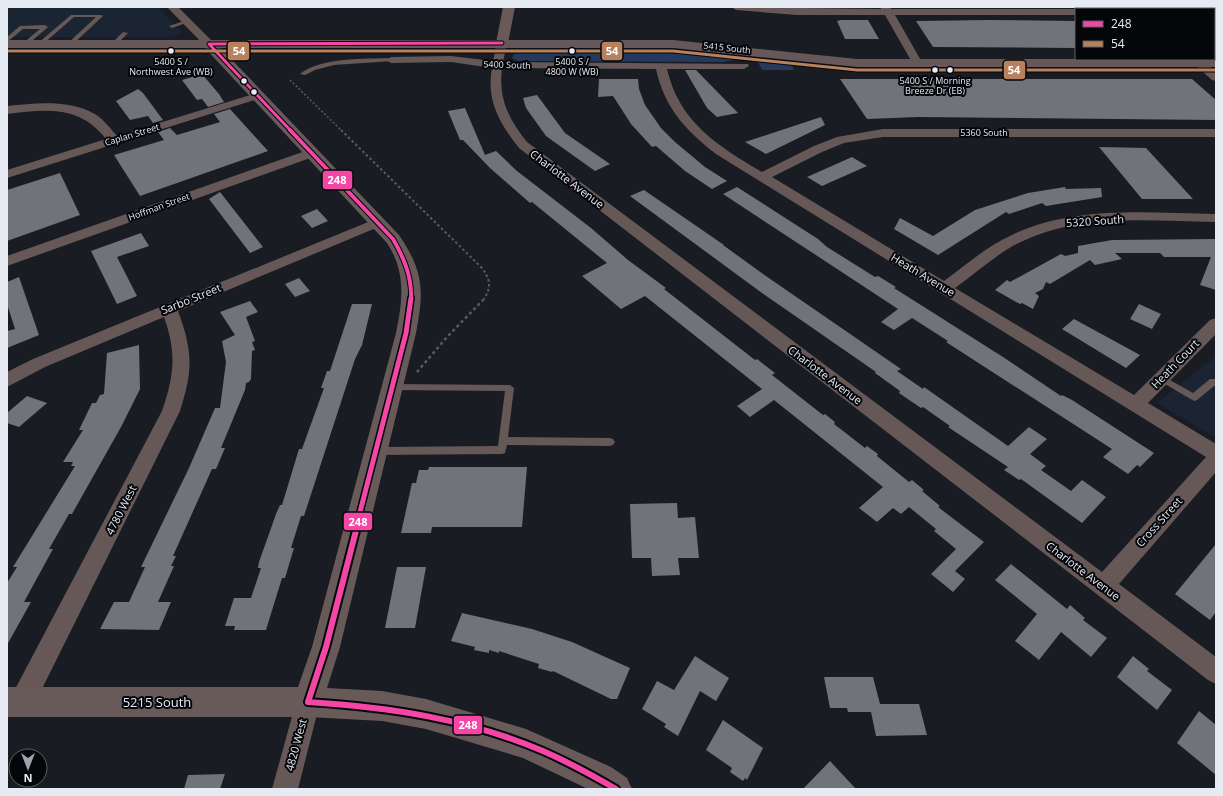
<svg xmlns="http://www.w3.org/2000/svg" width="1223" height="796" font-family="'Open Sans',sans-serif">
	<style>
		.built { fill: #1b2432 }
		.green { fill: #243a5c }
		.building { fill: #707378 }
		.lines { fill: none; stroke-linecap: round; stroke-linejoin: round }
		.path-far2 { stroke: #60595a; stroke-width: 1.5; stroke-dasharray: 2 2; stroke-linecap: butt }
		.path-far1 { stroke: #60595a; stroke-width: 2; stroke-dasharray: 2.5 2.5; stroke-linecap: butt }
		.path { stroke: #60595a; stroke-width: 2.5; stroke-dasharray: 3 3; stroke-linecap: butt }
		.lane { fill: #655857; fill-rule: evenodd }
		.street { fill: #655857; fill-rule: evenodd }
		.secondary { fill: #685a59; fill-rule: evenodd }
		.primary { fill: #665859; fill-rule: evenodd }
		.bus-1-far3-casing { stroke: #04060a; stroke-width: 5 }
		.bus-1-far2-casing { stroke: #04060a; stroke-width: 6 }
		.bus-1-far1-casing { stroke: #04060a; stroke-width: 8 }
		.bus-1-casing { stroke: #04060a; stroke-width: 10 }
		.bus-2-casing { stroke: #04060a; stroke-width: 5 }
		.bus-1-far3 { stroke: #f346a5; stroke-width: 3 }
		.bus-1-far2 { stroke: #f346a5; stroke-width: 4 }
		.bus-1-far1 { stroke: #f346a5; stroke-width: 5 }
		.bus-1 { stroke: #f346a5; stroke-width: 6 }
		.bus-2 { stroke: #b6815c; stroke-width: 3 }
		.bus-dot { fill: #e6ebf3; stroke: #04060a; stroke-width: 1.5 }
		.labels { text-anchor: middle; stroke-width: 4; stroke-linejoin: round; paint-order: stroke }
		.far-street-label { font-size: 9px; fill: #e6ebf3; stroke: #04060a }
		.far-bus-label { font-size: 9px; fill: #e6ebf3; stroke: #04060a }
		.street-label { font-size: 11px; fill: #e6ebf3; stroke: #04060a }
		.near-street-label { font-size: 13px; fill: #e6ebf3; stroke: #04060a }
		.line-badge { stroke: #04060a; stroke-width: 1.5 }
		.badge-label { font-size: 11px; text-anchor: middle; font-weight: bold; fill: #fff }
	</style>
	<rect width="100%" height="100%" fill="#191c22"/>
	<path class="built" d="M7,7H157L183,33L172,37H7Z
		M1216,356V438L1157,403Z"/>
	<path class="green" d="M521,51L643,53L682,51L734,55L791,63L794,70H762L758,62L744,58L723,62L518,61L512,58L514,54Z"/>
	<path class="building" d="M841,20H868L879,39H845L837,21Z
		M989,20L1076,21V48L933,47L916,21Z
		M685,70H696L738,113L717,117L707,108Z
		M202,74L219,94L224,102L208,107L202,99L197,100L182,80Z
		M599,79H638L639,89L645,105L661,128L675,142L705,167L727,181L712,189L685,171L656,146L652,147L631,124L613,96L598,97Z
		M840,79H1192L1216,100V120L918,117L867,119Z
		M138,89L143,93L163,120L153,123L148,116L130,120L116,101Z
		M537,95L565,133L610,164L595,171L546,136L526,108L523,98Z
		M465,108L485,155L496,151L517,171L591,228L628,260L666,288L664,289L755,360L757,359L775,373L772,375L823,415L825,414L835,422L834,424L865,448L867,446L878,454L877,456L909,482L912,480L924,490L922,491L940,506L938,507L984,542L955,571L965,579L953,592L931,574L956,549L934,531L936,529L909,507L901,514L893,508L877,522L859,508L883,487L774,400L750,417L737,406L762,389L645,296L621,309L582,276L607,263L532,202L530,203L490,168L463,140H460L448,111Z
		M230,109L268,151L140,196L114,155L164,140L158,132L170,128L177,135L220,122L214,114Z
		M821,117L825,125L766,154L745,142Z
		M1099,147L1146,148L1193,199H1142Z
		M852,157L867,166L822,186L807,177Z
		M60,173L80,215L7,241V190Z
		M737,187L818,239L827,247L875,277L878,276L896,287L894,288L1003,357L1061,396L1062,395L1072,400L1154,453L1140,467L1137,465L1128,474L1103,457L1112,449L946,342L948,341L912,318L894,330L881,322L898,309L723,194Z
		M1065,187L1066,189L1101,188L1102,197L1046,206L1042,203L1009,214L1006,212L938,255L894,229L900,218L933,236L975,210L1028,193Z
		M644,190L724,245H723L763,274L901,369L897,371L923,389L924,387L1008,446L1029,427L1047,439L1030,454L1046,466L1041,470L1071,491L1082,480L1106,497L1082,523L1021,479L1019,480L1004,470L1008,467L948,427L950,426L923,407L921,408L899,393L900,391L875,373L876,372L762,293L630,196Z
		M220,192L263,247L250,253L209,199Z
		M317,209L328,221L312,228L301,216Z
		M141,233L149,246L117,257L137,296L117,304L91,251Z
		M1216,239V290L1200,285L1211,257H1164L1160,253H1115L1122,259L1095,265L1090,260L1050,284L1046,282L1043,289L1035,293L1039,296L1033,309L1022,303L1020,304L995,290L1007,280L1010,282L1061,254L1065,256L1078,253V246L1112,240Z
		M19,277L39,335L7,348V331L15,329L7,304V282Z
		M299,278L310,291L295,297L285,284Z
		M250,301L258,312L246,317L255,341L252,342L255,350L252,351L251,379L249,382L246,383L245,390L221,448H225L216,469H212L173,556H176L171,566H174L158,602H171L159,630L100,629L114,602H129L145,567H141L189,468L215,408H220L226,362L222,341L235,335L220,312Z
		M352,304H372L362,345L355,359L304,516H301L291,548H294L285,578H282L266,630H234L235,626H225L234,598H251L261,568H258L259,562L276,514L280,505H282L299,449H302L324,388H321L327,371H330Z
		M1139,304L1161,314L1152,329L1130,319Z
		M1074,319L1140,355L1126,368L1062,329Z
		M139,345L140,389L121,427L72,514H69L49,549H53L24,602H31L7,645V583L17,567H13L75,466H71L73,462H63L83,430H79L92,403H96L100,395L104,394L107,353Z
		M27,396L47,403L19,427L7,423V413Z
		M429,467H527L522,527H432L431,533H401L412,483H416L419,470H428Z
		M677,503L678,518L695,517L699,558H678L680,575L652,576L651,558H632L630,504Z
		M1216,544V612L1210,620L1175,594Z
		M1011,564L1067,609L1070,605L1085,618L1083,620L1107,638L1091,657L1061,632L1039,660L1015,641L1037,614L995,580Z
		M397,567H426L415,628H385Z
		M462,613L532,629L572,642L630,668L617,699H611L553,671L552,672L538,668L539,664L499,651V653L489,650V653L474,650L475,647L451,641Z
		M695,656L729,678L716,701L700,691L678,736L664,727L666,724L642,709L657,681L674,690Z
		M1133,656L1149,669L1147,671L1172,690L1157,710L1117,677Z
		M824,677H873L880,704H919L927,735L876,736L871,712H848L847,708H830Z
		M1199,711L1216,725V775L1177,743Z
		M723,720L763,748L747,780L745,778L743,781L730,772L732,768L706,750Z
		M830,761L856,789H803Z
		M225,774L220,789H184L188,775Z"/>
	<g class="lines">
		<path class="path-far2" d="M290,80L342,131"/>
		<path class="path-far1" d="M341,130L481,267C490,278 492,287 484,299"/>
		<path class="path" d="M417,372L447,337L485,298"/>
		<path class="lane" d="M71,15H101L103,16L72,45L67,44L96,17H74L42,45H38V43Z
			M184,21L189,22L172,28L169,26Z
			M45,25L48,27L47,28L27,45L22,44L40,29H23L7,42V37L20,26Z
			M123,32L128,33L116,45H112V43Z
			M391,58L394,60L393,61L334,65L315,70L305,75L300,74C321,57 365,59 391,58Z
			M1161,375L1193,393L1210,379H1216V386H1214L1197,400L1194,401L1158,380L1157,378Z
			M392,384L510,385L514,388L508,437L610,438L613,439L615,442L613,445L610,446L507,445L505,453L502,454L377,455L374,454L372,451L374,448L377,447L498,446L505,391L392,390L388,387Z"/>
		<path class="street" d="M167,7H178L213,42L214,44L213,46H205Z
			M731,7L881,9L880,7H890L891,9H1076V15H895L923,64L918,67L913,64L885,15H797L736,10Z
			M1214,12H1216V18H1214Z
			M502,40L507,43L503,62L748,64L749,66L744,69H667C679,122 718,146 762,172L814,146L837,137L883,129H1216V137H883L844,143L822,152L772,177L944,281C966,265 987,246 1012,235C1074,205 1149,213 1216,214V222C1153,221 1082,213 1023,241C998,252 978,272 955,288L1134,395L1210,320L1216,318V334L1148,403L1216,444V472L1119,584L1216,657V684L1208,680L519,148C499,123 486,100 492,68L451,62L391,63L386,60L391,57L451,56L493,61L497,43ZM502,68L656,69C664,107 686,131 716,154L1206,457L1102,572L527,142C509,120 498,98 502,68Z
			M1199,60L1203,61L1216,72V81L1212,80L1195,65L1194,63L1195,61Z
			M257,93L261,94L263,96L261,98L7,178V170L106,139C80,105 46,109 7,114V106C35,103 69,99 95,114C104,120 110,128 117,136Z
			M311,149L316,150L317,153L316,156L7,266V256Z
			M378,218L383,219L385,222L383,225L178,311C193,352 193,370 180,411L31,711L22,714L13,711L10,702L13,693L162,411C174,376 177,353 164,317L45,367L7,387V372L33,359Z
			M308,690L317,693L320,702L298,789H272L296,702L299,693Z"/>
		<path class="secondary" d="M503,7H515L508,43L502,47L496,43Z
			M209,40L214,41L399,235C424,272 424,291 416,333L340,647L327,688L382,691L426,699L526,729L611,767L627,778L632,789H588L523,758L426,729L382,721L308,717H7V687H298L312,647L396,333C403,300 406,272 387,243L204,47L203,44L204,41Z"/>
		<path class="primary" d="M7,40H673L857,59H1216V67H857L673,48H7Z"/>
		<defs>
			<path id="bus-1-far3" d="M209,44L291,131
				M209,44L502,43"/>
			<path id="bus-1-far2" d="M290,130L393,239C404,258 412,277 411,299"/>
			<path id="bus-1-far1" d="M359,516L406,333L411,298"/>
			<path id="bus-1" d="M308,702L326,647L360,515
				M308,702C389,707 468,719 543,751C568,762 592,775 616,789"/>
			<path id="bus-2" d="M7,51H673L857,70H1216"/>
		</defs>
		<use href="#bus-1-far3" class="bus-1-far3-casing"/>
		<use href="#bus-1-far2" class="bus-1-far2-casing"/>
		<use href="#bus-1-far1" class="bus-1-far1-casing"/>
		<use href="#bus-1" class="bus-1-casing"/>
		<use href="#bus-2" class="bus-2-casing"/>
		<use href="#bus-1-far3" class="bus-1-far3"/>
		<use href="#bus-1-far2" class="bus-1-far2"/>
		<use href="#bus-1-far1" class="bus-1-far1"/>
		<use href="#bus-1" class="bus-1"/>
		<use href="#bus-2" class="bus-2"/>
	</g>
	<g class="bus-dot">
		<circle cx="171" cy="51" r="3.5"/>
		<circle cx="572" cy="51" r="3.5"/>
		<circle cx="935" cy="70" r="3.5"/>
		<circle cx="950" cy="70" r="3.5"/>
		<circle cx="244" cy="81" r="3.5"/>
		<circle cx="254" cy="92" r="3.5"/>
	</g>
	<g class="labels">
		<g class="far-street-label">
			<text transform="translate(727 48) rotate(6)" y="3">5415 South</text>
			<text transform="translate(507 65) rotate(2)" y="3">5400 South</text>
			<text x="984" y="136">5360 South</text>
			<text transform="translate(132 135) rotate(-17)" y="3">Caplan Street</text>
			<text transform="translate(159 207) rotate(-20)" y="3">Hoffman Street</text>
		</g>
		<g class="far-bus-label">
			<text x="171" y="65">5400 S /<tspan x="171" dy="10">Northwest Ave (WB)</tspan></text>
			<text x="572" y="65">5400 S /<tspan x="572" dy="10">4800 W (WB)</tspan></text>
			<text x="935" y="84">5400 S / Morning<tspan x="935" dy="10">Breeze Dr (EB)</tspan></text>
		</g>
		<g class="street-label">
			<text transform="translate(567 179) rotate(37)" y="4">Charlotte Avenue</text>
			<text transform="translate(1095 221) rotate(-4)" y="4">5320 South</text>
			<text transform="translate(923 275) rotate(31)" y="4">Heath Avenue</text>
			<text transform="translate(191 299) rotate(-22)" y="4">Sarbo Street</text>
			<text transform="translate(1175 364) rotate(-46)" y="4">Heath Court</text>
			<text transform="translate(825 375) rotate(37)" y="4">Charlotte Avenue</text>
			<text transform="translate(121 510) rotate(-63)" y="4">4780 West</text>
			<text transform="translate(1159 522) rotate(-48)" y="4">Cross Street</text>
			<text transform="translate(1083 571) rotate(37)" y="4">Charlotte Avenue</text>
			<text transform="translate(296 745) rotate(-75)" y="4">4820 West</text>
		</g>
		<g class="near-street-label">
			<text x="157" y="707">5215 South</text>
		</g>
	</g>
	<g class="line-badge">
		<rect x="227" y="41" width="23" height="20" rx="4" fill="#b6815c"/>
		<rect x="601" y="41" width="22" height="20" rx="4" fill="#b6815c"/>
		<rect x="1003" y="60" width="23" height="20" rx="4" fill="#b6815c"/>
		<rect x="322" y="170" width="31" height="20" rx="4" fill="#f346a5"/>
		<rect x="343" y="512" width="30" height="19" rx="4" fill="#f346a5"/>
		<rect x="453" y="715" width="30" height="20" rx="4" fill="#f346a5"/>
	</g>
	<g class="badge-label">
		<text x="239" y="55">54</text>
		<text x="612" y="55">54</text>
		<text x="1014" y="74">54</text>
		<text x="337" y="184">248</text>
		<text x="358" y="526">248</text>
		<text x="468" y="729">248</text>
	</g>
	<rect width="1223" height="796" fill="none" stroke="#e6ebf3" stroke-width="16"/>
	<rect x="1075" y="8" width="140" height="52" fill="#04060a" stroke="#5e6267"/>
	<rect x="1083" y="21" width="20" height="6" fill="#f346a5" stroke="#5e6267"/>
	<text x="1111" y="28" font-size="12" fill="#e6ebf3">248</text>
	<rect x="1083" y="41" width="20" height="6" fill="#b6815c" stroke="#5e6267"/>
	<text x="1111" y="48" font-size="12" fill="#e6ebf3">54</text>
	<g transform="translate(28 768) rotate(180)"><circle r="19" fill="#04060a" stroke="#5e6267"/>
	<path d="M0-3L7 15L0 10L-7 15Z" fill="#9ea3aa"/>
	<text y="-6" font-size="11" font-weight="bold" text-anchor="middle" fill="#e6ebf3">N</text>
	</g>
</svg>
